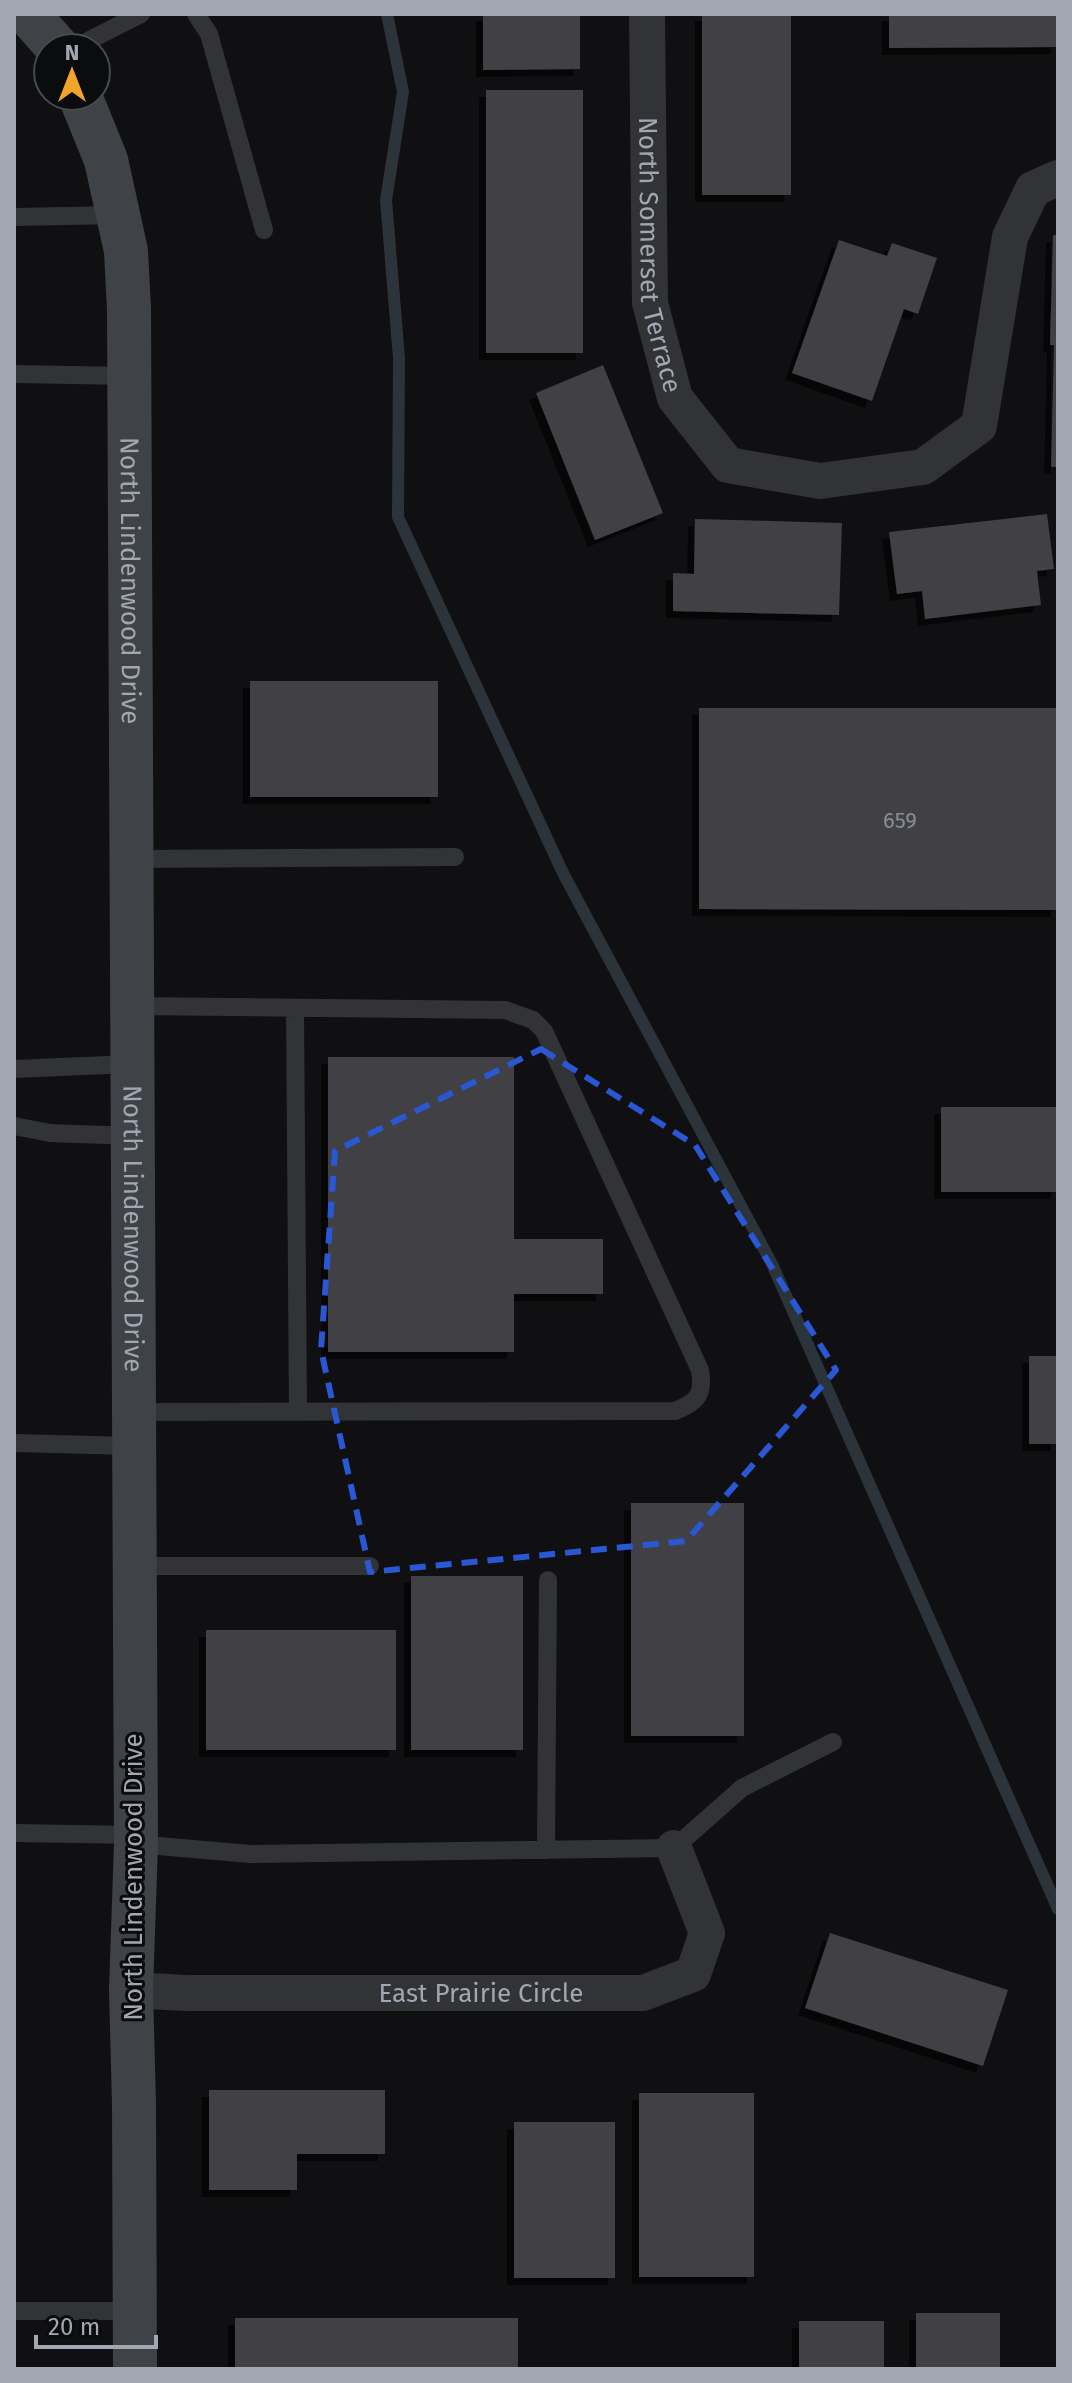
<svg xmlns="http://www.w3.org/2000/svg" width="1072" height="2383" font-family="'Fira Sans',sans-serif">
	<style>
		.lines { fill: none; stroke-linecap: round; stroke-linejoin: round }
		.stream { stroke: #2a343a; stroke-width: 12 }
		.building { fill: #3f4045; filter: url(#shadow) }
		.lane { stroke: #313337; stroke-width: 18 }
		.street { stroke: #313337; stroke-width: 36 }
		.secondary { stroke: #3f4247; stroke-width: 44 }
		.marked { fill: none; stroke: #2a57d4; stroke-width: 6; stroke-dasharray: 16 10; stroke-linejoin: round }
		.labels { text-anchor: middle; stroke-width: 6; stroke-linejoin: round; paint-order: stroke }
		.number-label { font-size: 22px; fill: #888e98 }
		.street-label { font-size: 26px; fill: #a1a8b3; stroke: #0b0c0d }
	</style>
	<defs>
		<filter id="shadow"><feDropShadow dx="-7" dy="7" stdDeviation="0" flood-color="#0009"/></filter>
	</defs>
	<rect width="100%" height="100%" fill="#101012"/>
	<g class="lines">
		<path class="stream" d="M387,14L403,92L386,200L399,358L398,517L563,873L772,1264L1058,1909"/>
	</g>
	<path class="building" d="M483,14H580V69L483,70Z
		M702,14H791V195H702Z
		M889,14H1058V47L889,48Z
		M486,90H583V353H486Z
		M1053,235H1058V467H1051L1054,345H1050Z
		M839,240L887,256L892,243L937,258L918,314L904,309L872,401L792,373Z
		M603,365L663,513L595,540L536,393Z
		M1047,514L1054,569L1037,571L1041,605L925,619L922,591L897,594L889,532Z
		M695,519L842,523L839,615L673,611V573L694,574Z
		M250,681H438V797H250Z
		M699,708H1058V910L699,909Z
		M328,1057H514V1239H603V1294H514V1352H328Z
		M941,1107H1058V1192H941Z
		M1029,1356H1058V1444H1029Z
		M631,1503H744V1736H631Z
		M411,1576H523V1750H411Z
		M206,1630H396V1750H206Z
		M830,1933L1008,1990L983,2066L805,2008Z
		M209,2090H385V2154H297V2190H209Z
		M639,2093H754V2277H639Z
		M514,2122H615V2278H514Z
		M916,2313H1000V2369H916Z
		M235,2318H518V2369H235Z
		M799,2321H884V2369H799Z"/>
	<g class="lines">
		<path class="lane" d="M196,14L209,34L264,230
			M74,48L141,14
			M14,217L118,215
			M14,374L130,376
			M131,859L455,857
			M132,1006L505,1010L533,1020L544,1031L700,1370C704,1394 698,1402 675,1411L133,1412
			M295,1008L298,1412
			M14,1069L132,1064
			M14,1126L50,1133L133,1136
			M14,1443L133,1446
			M134,1566H370
			M14,1833L136,1835
			M136,1844L250,1854L674,1848L742,1788L833,1742
			M546,1850L548,1580
			M14,2311H135"/>
		<g class="street">
			<path id="s1" d="M647,14L650,303L675,398L728,465L820,481L923,467L979,426L1010,237L1033,189L1058,178"/>
			<path id="s2" d="M131,1990L186,1993H643L693,1974L707,1933L674,1848"/>
		</g>
		<g class="secondary">
			<path d="M28,14L58,48"/>
			<path id="s3" d="M80,96L106,160L126,251L129,309L136,1844L131,1990L134,2104L135,2369"/>
		</g>
	</g>
	<path class="marked" d="M541,1049L695,1145L836,1370L686,1541L370,1572L321,1350L335,1151Z"/>
	<g class="labels">
		<g class="number-label">
			<text x="900" y="828">659</text>
		</g>
		<g class="street-label">
			<text dy="9" stroke="none"><textPath href="#s1" startOffset="242">North Somerset Terrace</textPath></text>
			<text dy="9" stroke="none"><textPath href="#s3" startOffset="492">North Lindenwood Drive</textPath></text>
			<text dy="9" stroke="none"><textPath href="#s3" startOffset="1140">North Lindenwood Drive</textPath></text>
			<text transform="translate(133 1877) rotate(-90)" y="9">North Lindenwood Drive</text>
			<text dy="9" stroke="none"><textPath href="#s2" startOffset="350">East Prairie Circle</textPath></text>
		</g>
	</g>
	<rect width="1072" height="2383" fill="none" stroke="#a1a8b3" stroke-width="32"/>
	<g transform="translate(72 72)"><circle r="38" fill="#0b0c0d" stroke="#474a4f" stroke-width="2"/>
	<path d="M0-6L14 30L0 20L-14 30Z" fill="#f2a329"/>
	<text y="-12" font-size="22" font-weight="bold" text-anchor="middle" fill="#a1a8b3">N</text>
	</g>
	<path d="M36 2335v12h120v-12" fill="none" stroke="#a1a8b3" stroke-width="4"/>
	<text x="48" y="2335" font-size="24" fill="#a1a8b3" stroke="#0b0c0d" stroke-width="6" paint-order="stroke">20 m</text>
</svg>
